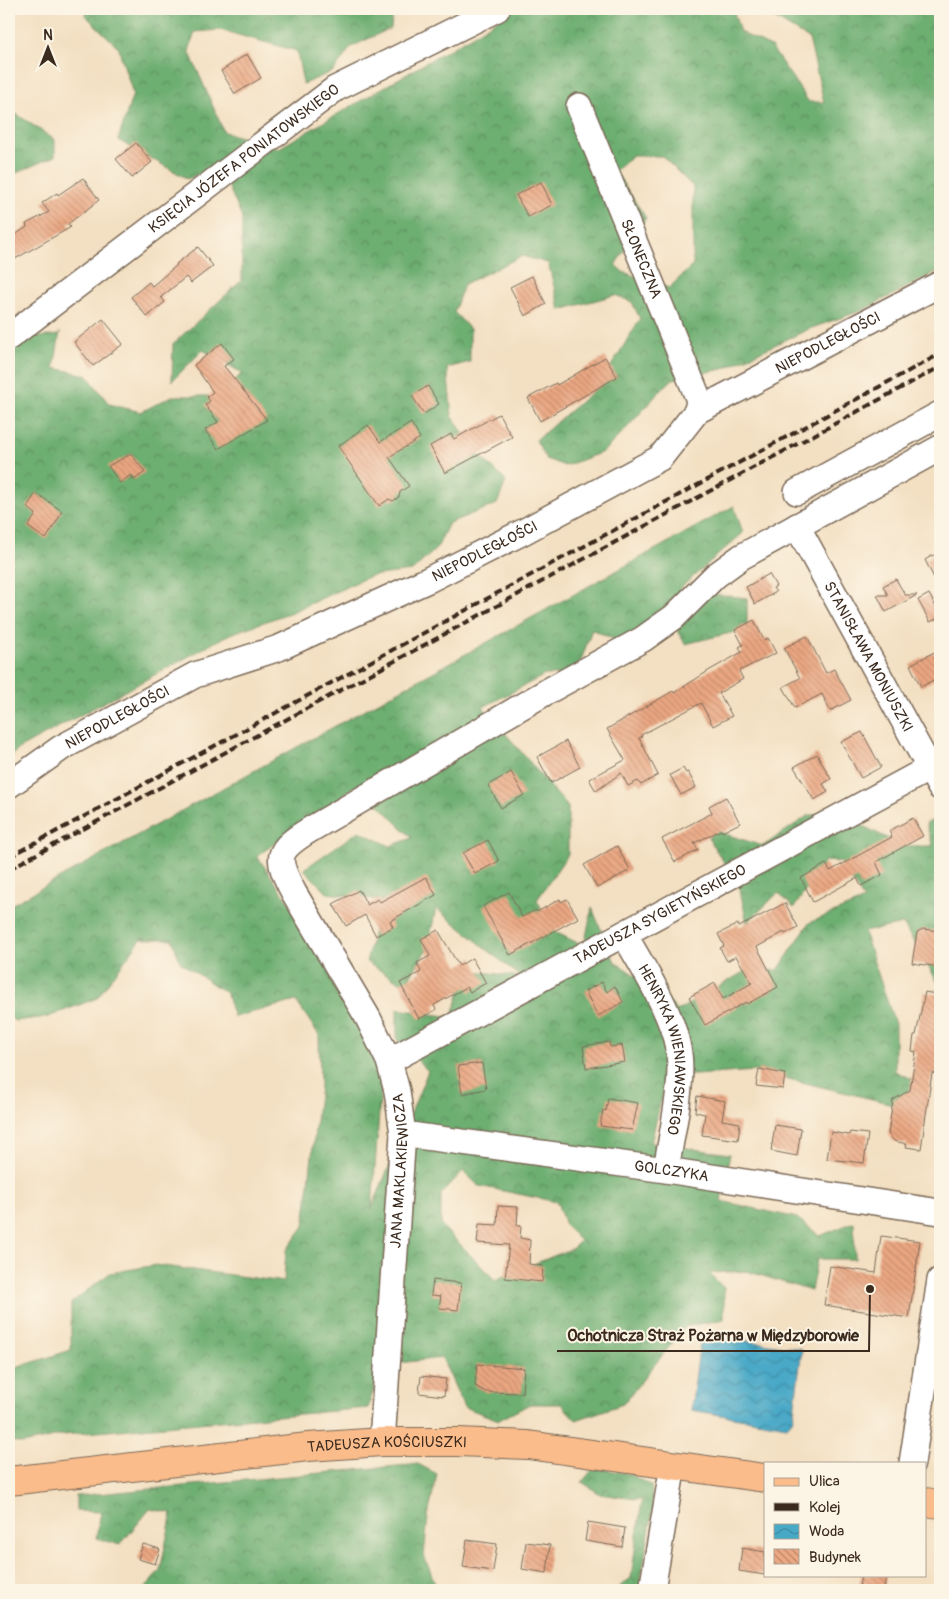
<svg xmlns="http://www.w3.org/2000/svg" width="949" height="1599" font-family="Pangolin,sans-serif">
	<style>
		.forest { fill: url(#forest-crowns); stroke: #546c48; fill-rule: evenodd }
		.water { fill: url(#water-waves); stroke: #426a72 }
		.building { fill: url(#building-back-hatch) }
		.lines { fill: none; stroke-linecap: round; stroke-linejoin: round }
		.minor-casing { stroke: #7b6957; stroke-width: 28 }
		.major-casing { stroke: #7b6957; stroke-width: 30 }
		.minor { stroke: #fff; stroke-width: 25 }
		.major { stroke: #fabc8b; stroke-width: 28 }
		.rail { stroke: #3b2a1e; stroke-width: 4; stroke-dasharray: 8 4; stroke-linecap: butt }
		.labels { text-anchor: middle; stroke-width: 4; stroke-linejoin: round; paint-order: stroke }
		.street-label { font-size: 15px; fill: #3b2a1e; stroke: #fcf5e5 }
		.leader { fill: none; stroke: #3b2a1e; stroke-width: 2 }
		.callout-dot { fill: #3b2a1e; stroke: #fcf5e5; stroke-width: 2 }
		.callout-label { font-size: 16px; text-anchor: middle; font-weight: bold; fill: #3b2a1e; stroke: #fcf5e5; stroke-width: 4; stroke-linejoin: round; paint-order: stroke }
	</style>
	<defs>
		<pattern id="forest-crowns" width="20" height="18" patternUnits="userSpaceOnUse" patternTransform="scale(1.25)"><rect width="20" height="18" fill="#6dae71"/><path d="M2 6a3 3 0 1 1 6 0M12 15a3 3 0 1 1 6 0" fill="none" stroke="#5b8e5c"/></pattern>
		<pattern id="water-waves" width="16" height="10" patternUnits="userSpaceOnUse" patternTransform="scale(1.25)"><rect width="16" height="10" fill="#48a9c7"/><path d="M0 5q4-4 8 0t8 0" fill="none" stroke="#3d8aa1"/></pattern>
		<pattern id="building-back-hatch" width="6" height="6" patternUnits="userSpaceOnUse" patternTransform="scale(1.25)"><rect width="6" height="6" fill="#eba782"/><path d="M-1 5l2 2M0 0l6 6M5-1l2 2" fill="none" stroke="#c0886a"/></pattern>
	</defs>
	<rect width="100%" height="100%" fill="#fcf5e5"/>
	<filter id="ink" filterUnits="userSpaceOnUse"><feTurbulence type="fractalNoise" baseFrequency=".02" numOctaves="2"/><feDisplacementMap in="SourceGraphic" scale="10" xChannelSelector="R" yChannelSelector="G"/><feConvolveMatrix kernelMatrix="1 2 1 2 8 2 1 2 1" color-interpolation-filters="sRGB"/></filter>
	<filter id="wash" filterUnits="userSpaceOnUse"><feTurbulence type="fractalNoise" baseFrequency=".0096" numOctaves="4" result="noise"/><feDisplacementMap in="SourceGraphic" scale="20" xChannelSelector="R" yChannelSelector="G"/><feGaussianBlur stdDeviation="1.12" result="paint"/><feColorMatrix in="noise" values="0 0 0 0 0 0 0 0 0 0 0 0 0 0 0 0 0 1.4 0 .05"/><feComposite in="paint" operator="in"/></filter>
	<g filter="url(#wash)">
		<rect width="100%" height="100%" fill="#f3dfc1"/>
		<path class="forest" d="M86,9H393L391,28L351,47L334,71L303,84L297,51L220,30L195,32L189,51L224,132L279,148L467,39L514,9H733L740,32L771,47L809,102H824L809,39L771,16L776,9H940V270L863,310L809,329L723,369L673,379L662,389L624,431L603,452L565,466L546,459L536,440L599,386L640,319L632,302L615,295L560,310L548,263L522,256L464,284L454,312L470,329V362L447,368L452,416L475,451L506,481L497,504L449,523L437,548L412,571L370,576L292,612L230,634L18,749L9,759V401L15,385L9,379V324L39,337L59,335L60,332L54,368L87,375L109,404L141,412L172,396H219L242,373L203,350L172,381L173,344L242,280V218L219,164L188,179L118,140L133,94L118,47L86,16ZM631,156H662L693,187V265L669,288L623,272L615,265L646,218L615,171Z
			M9,109L55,140V156L9,176Z
			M734,506L743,533L678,590L747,598V629L685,644L669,614L623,644L592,629L576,675H545L483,707L568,807V854L537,900L553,931L584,946L592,908L615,962L662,993L677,1011L747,970H778L809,923L864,900L841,862L825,861L794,908L778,893L747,923L739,885L708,838L716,831L763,846L809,815H841L903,846H933L926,823L940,818V986L903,924L864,932L895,1024V1071L926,1086L918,1110L755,1071L666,1077L651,1143L730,1154L721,1201L797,1218L820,1236L854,1222L855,1259H817L811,1291L747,1271L709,1273L724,1288V1319L685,1327L623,1404L576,1420L561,1404H530L499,1420L464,1407L442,1358L381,1365L368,1408L63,1435L23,1444L9,1441V1370L71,1350V1303L110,1273L156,1265L284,1282L286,1251L304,1226L320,1086L319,1035L296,1001L234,1017L226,993L180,962L172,939H141L97,998L48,1017L15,1021L9,1017V906ZM358,784L412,838L390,846L359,831L304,869L327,893L382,900L366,962L405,985L428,947L436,908L521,977L467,970L452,1017L397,1009V1040L428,1071L372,1208L383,1059L320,947L257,856ZM463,1171L479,1186L557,1202L565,1225L580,1241L573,1248L495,1280L441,1225V1194Z
			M418,1464L437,1474L428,1516L424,1556L437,1588L439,1590H143L160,1571L172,1513L150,1509L120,1545L96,1538L101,1512L76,1511V1496Z
			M594,1468L630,1474L651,1486L653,1510L639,1590H615L631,1578L642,1500L600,1494L582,1482Z"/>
		<path class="water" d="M701,1334L802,1349L793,1419L787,1426L691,1410Z"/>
		<g id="blocks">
			<path class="building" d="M247,54L261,78L235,94L221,71Z
				M136,143L152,162L132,178L116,159Z
				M83,178L99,200L68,224L71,227L15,259L9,248V246L15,243L12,237L27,227L26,224L49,212L42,203L57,193L58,195Z
				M541,182L552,205L528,217L516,195Z
				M198,247L213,266L191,283L186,277L161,297L165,302L147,317L131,297L149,282L152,286L177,265L176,264Z
				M532,276L546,304L525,316L510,287Z
				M103,319L123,344L93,366L74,342Z
				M222,343L234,359L224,366L267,420L218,449L205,430L218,422L205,405L210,401L207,397L213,392L194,365Z
				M605,357L617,377L540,421L528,398L556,383L557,385Z
				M428,386L439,404L424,414L412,396Z
				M499,414L512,437L445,473L430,446L451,434L454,439Z
				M411,423L420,438L389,457L409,486L400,492L399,497L393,501L389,499L379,506L338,446L368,425L380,442Z
				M131,454L145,472L134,480L131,475L120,483L108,466Z
				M36,493L62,511L59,516H60L46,539L28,527L36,514L27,507Z
				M933,555L940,558V590L925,560Z
				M769,574L776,586L773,588L776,592L755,604L746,587Z
				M896,579L905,595H917L886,612L877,595H888L883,586Z
				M929,594L940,614V617L930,622L918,600Z
				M754,620L764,640L768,638L776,653L739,671L743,679L719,693L732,716L713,726L701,703L641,735L642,737L639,738L658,775L641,785L638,781L628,786L621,773L596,791L589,779L625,760L607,729L673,691L674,693L710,670L742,652L739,647L743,645L735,630Z
				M807,636L826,673L834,669L851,700L830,711L822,694L795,708L783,687L800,678L784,648Z
				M940,649V676L921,687L910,665Z
				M862,732L881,767L861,778L841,742Z
				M566,741L580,767L551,783L537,757Z
				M817,754L831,779L823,784L828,792L814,800L794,767Z
				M683,768L686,773L688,772L696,787L681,795L670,775Z
				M511,772L524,795L501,808L488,785Z
				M726,797L740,823L722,832L721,830L694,843L698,850L675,862L662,839L712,813L709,806Z
				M913,818L923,836L876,862L882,875L861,886L857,878L813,902L801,878L826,864L830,871L892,837L889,831Z
				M488,840L499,861L475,874L463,853Z
				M617,846L630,870L597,888L584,865Z
				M426,877L436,895L390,921L393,927L376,936L365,915L346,926L333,904L359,890L367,905L378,899L380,902Z
				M509,892L522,917L536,910L537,912L560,899L561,902L567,899L578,918L510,955L483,906Z
				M785,903L798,927L785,934L784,932L757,947L778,987L747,1004L746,1002L705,1025L689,997L715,983L723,999L752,983L736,956L727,961L720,948L724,946L718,934L738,924L739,927Z
				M923,929L940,931V967L912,963L917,932Z
				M438,930L459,966L472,958L486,983L470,992L467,987L434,1005L436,1010L419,1019L400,983L421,972L417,963L430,956L421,939Z
				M602,982L607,992L615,986L623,1002L598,1016L585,991Z
				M925,992L940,995V1055L938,1074L932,1073L921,1149L906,1147L907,1144L894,1141L888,1134L893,1100L910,1090L916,1052L912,1051L914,1035H916Z
				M609,1042L610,1047L622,1045L625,1062L586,1068L583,1046Z
				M482,1063L486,1089L462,1094L458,1066Z
				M759,1069L785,1074L783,1089L756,1086Z
				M697,1096L725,1101L722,1120L740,1123L738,1140L702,1135L705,1114L695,1112Z
				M608,1098L638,1103L632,1130L600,1126L603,1110L606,1111Z
				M775,1125L801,1129L797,1156L771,1151Z
				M831,1132L849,1135L850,1132L868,1134L864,1163L827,1159Z
				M498,1206L518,1207L517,1226H521L520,1238L530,1240L529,1264L543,1266L542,1282L505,1278L509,1245L477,1243L479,1224L497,1225Z
				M881,1236L920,1241L909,1318L824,1305L830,1266L876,1273Z
				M433,1280L461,1283L458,1310L439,1308L441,1296L431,1295Z
				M477,1364L524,1368L522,1393L486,1392L475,1386Z
				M421,1376L446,1379L444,1396L419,1393Z
				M588,1522L625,1528L622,1547L585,1541Z
				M467,1540L497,1544L493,1571L463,1567Z
				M526,1542L550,1545L547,1573L522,1569Z
				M143,1544L160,1549L155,1564L138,1559Z
				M742,1548L765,1552V1575L739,1571Z
				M861,1575H886L884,1590L859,1588Z"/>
		</g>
	</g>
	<g filter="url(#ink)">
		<use href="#blocks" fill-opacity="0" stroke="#7b6957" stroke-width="1"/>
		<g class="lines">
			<defs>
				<g id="minor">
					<path id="s1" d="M579,106L699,400L697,411"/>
					<path id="s2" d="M9,337L335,89L497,9"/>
					<path d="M797,492L940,414"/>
					<path id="s3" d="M797,526L940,787"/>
					<path id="s4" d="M9,785L61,748L195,675L279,648L428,580L523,532L660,458L697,411L940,284"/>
					<path id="s5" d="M624,934C643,968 671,1010 678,1048C685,1080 671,1136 666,1170"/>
					<path id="s6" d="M389,1061L930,768"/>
					<path id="s7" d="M403,1134L666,1170L940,1212"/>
					<path id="s8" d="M382,1442L403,1134L397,1091L389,1061L368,1018L294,893C275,857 275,851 311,829L548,691L643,639L674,617L715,576L741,557L940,448"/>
					<path d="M912,1463L940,1280"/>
					<path d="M652,1590L673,1465"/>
				</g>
				<g id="major">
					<path id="s9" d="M9,1481L308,1447L382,1442H459L528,1445L765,1478"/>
					<path d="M925,1502L940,1504"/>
				</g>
			</defs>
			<use href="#minor" class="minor-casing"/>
			<use href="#major" class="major-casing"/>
			<use href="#minor" class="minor"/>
			<use href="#major" class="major"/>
			<path class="rail" d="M9,857L940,354
				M9,869L940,367"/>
		</g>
	</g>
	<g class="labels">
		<g class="street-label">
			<text dy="5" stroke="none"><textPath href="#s2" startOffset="295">KSIĘCIA JÓZEFA PONIATOWSKIEGO</textPath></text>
			<text dy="5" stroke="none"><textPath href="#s1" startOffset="165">SŁONECZNA</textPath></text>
			<text dy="5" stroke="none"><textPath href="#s4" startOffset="938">NIEPODLEGŁOŚCI</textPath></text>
			<text dy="5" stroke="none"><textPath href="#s4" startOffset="532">NIEPODLEGŁOŚCI</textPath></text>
			<text dy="5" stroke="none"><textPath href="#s3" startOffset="149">STANISŁAWA MONIUSZKI</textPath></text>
			<text dy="5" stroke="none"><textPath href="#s4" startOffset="128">NIEPODLEGŁOŚCI</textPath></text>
			<text dy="5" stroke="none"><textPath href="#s6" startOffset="308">TADEUSZA SYGIETYŃSKIEGO</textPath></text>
			<text dy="5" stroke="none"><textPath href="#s5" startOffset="125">HENRYKA WIENIAWSKIEGO</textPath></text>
			<text dy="5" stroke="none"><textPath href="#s8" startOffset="272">JANA MAKLAKIEWICZA</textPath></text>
			<text dy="5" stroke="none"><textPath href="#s7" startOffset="271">GOLCZYKA</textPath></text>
			<text dy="5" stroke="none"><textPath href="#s9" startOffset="380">TADEUSZA KOŚCIUSZKI</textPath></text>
		</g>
	</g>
	<path class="leader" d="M870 1289L869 1351H557"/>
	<circle class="callout-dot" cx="870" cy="1289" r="5"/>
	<g class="callout-label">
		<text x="713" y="1341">Ochotnicza Straż Pożarna w Międzyborowie</text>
	</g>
	<rect width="949" height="1599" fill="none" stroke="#fcf5e5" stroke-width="30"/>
	<rect x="764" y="1462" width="162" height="115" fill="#fcf5e5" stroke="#afa495"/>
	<rect x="774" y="1478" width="25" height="8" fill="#fabc8b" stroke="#afa495"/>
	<text x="809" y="1486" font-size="15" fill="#3b2a1e">Ulica</text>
	<rect x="774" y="1503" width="25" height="8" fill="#3b2a1e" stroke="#afa495"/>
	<text x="809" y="1512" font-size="15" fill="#3b2a1e">Kolej</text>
	<rect x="774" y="1524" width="25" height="15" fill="url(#water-waves)" stroke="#afa495"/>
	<text x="809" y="1536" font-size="15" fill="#3b2a1e">Woda</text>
	<rect x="774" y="1549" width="25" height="15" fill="url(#building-back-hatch)" stroke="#afa495"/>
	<text x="809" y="1562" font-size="15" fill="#3b2a1e">Budynek</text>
	<g transform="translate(48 48)" stroke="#fcf5e5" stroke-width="4" paint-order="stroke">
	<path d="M0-4L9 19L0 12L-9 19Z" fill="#3b2a1e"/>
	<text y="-8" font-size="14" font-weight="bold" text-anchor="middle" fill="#3b2a1e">N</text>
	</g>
</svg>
